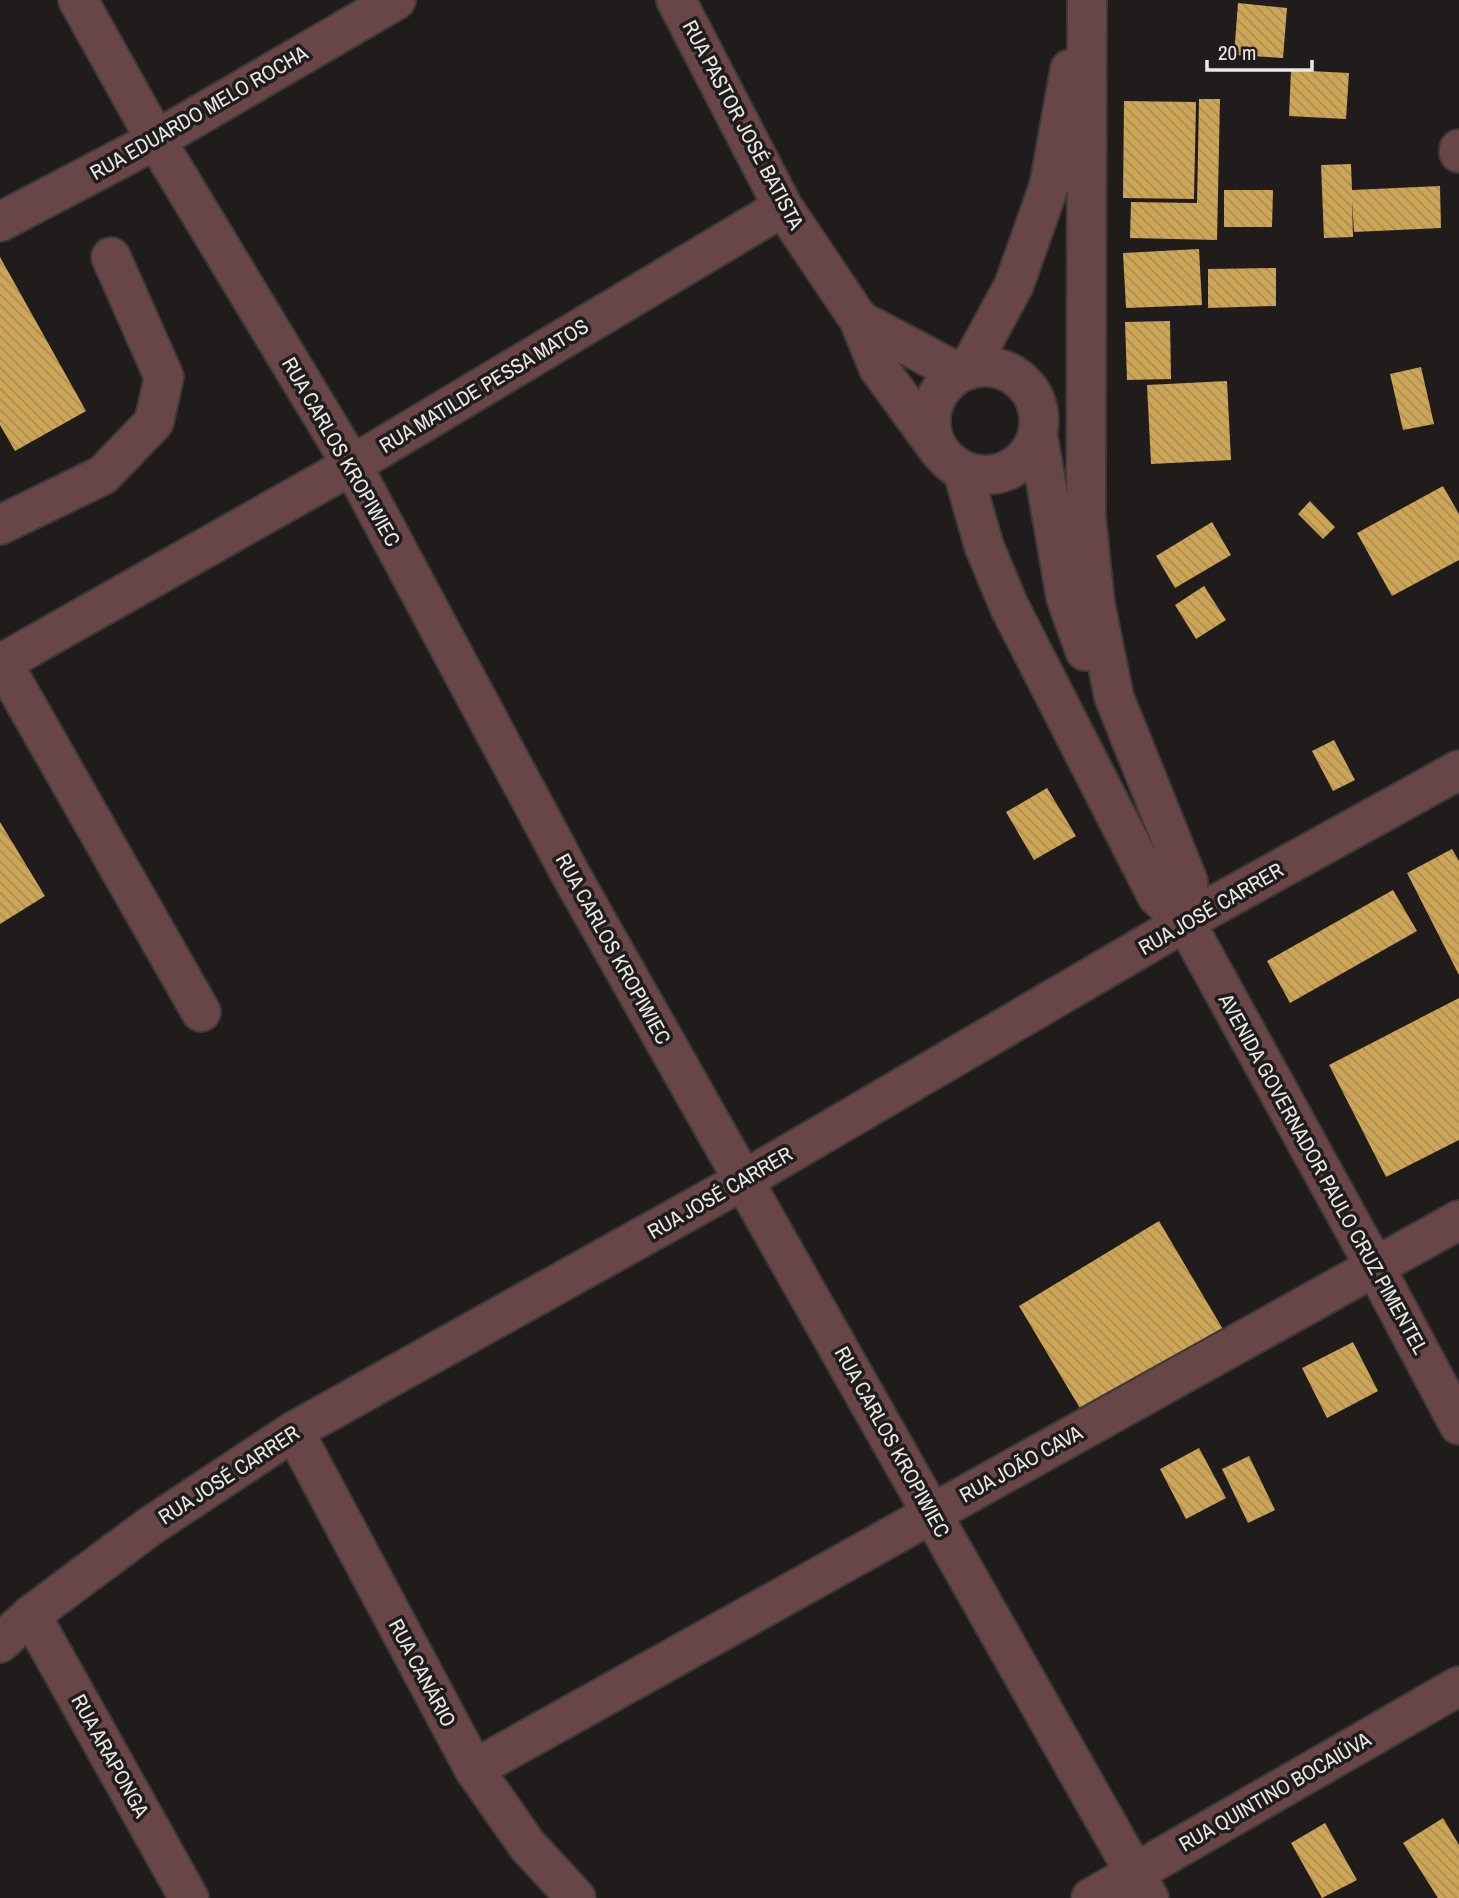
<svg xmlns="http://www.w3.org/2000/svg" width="1459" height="1898" font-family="'Archivo Narrow',sans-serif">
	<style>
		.building { fill: url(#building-back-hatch) }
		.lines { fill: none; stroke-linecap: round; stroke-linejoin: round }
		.minor-casing { stroke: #3c3937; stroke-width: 42 }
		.minor { stroke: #684547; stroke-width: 38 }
		.labels { text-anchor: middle; stroke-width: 7; stroke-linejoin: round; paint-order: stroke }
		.street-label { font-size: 21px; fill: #eae8e6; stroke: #201c1b }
	</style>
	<defs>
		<pattern id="building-back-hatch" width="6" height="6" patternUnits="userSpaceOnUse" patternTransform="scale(1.75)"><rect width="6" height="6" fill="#cda556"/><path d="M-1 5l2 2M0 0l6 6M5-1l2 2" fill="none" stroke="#ab8d52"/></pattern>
	</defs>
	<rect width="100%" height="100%" fill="#201c1b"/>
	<path class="building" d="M1238,3L1287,8L1283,58L1234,55Z
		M1291,70L1349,73L1346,119L1289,116Z
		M1199,99H1220L1217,240L1130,238L1131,202L1197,203Z
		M1124,101L1196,102L1194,199L1123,198Z
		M1351,164L1352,190L1440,186L1441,228L1354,232L1352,200L1353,237L1324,238L1321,165Z
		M1224,190H1273L1272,227H1224Z
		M1199,249L1202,305L1126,308L1123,253Z
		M0,257L86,411L15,451L0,425Z
		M1276,268V306L1208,308V269Z
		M1170,321L1171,379L1127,380L1125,322Z
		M1421,367L1434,424L1403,430L1390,374Z
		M1227,381L1231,460L1151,464L1147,385Z
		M1443,486L1459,514V560L1392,596L1357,533Z
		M1310,501L1335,527L1323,539L1298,514Z
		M1212,522L1231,555L1175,588L1156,556Z
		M1204,586L1226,620L1196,639L1175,605Z
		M1334,740L1355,780L1333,791L1312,751Z
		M1047,788L1076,836L1034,860L1006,812Z
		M0,822L45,896L0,924Z
		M1452,849L1459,861V975L1407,873Z
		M1393,890L1417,931L1290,1003L1267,961Z
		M1459,998V1140L1386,1177L1329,1065Z
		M1159,1221L1224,1331L1084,1415L1019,1306Z
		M1353,1342L1378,1391L1327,1418L1302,1368Z
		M1199,1448L1226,1498L1186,1519L1160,1469Z
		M1249,1456L1275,1510L1248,1523L1222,1469Z
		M1443,1818L1459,1845V1898H1438L1403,1843Z
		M1325,1823L1357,1880L1322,1898L1291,1843Z"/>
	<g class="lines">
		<defs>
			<path id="minor" d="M78,0L156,140L352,465L572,877L1149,1898
				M676,0L783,207L859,320L878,367L940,452
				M1087,0L1086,516L1095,603L1114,697L1188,881L1186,923
				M1459,149V153
				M0,222L156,140L396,0
				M859,320L959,373
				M931 421a54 54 0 1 1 108 0a54 54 0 1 1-108 0Z
				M968,370L1014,285L1049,186L1070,69
				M1038,437L1066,598L1085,651
				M963,472L984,546L1009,606L1157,896L1186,923L1375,1267L1459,1425
				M0,525L103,475L154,422L164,377L111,257
				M2,662L201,1012
				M0,664L352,465L783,207
				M294,1431L474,1769L527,1845L576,1898
				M31,1615L189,1898
				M0,1643L31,1615L149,1527L294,1431L744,1180L1204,911L1459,770
				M474,1769L1459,1220
				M1091,1898L1459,1686"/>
		</defs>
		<use href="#minor" class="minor-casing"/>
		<use href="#minor" class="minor"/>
	</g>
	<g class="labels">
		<g class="street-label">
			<text transform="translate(199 113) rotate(-30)" y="7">RUA EDUARDO MELO ROCHA</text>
			<text transform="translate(743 125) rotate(62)" y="7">RUA PASTOR JOSÉ BATISTA</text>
			<text transform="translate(484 386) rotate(-31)" y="7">RUA MATILDE PESSA MATOS</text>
			<text transform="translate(341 452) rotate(60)" y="7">RUA CARLOS KROPIWIEC</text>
			<text transform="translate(1211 909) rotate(-30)" y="7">RUA JOSÉ CARRER</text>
			<text transform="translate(613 949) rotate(61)" y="7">RUA CARLOS KROPIWIEC</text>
			<text transform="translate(1323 1174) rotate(61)" y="7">AVENIDA GOVERNADOR PAULO CRUZ PIMENTEL</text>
			<text transform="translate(720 1193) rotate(-30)" y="7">RUA JOSÉ CARRER</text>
			<text transform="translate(892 1442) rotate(61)" y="7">RUA CARLOS KROPIWIEC</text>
			<text transform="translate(1021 1464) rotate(-29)" y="7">RUA JOÃO CAVA</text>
			<text transform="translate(229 1475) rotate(-33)" y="7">RUA JOSÉ CARRER</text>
			<text transform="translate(422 1673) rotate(62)" y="7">RUA CANÁRIO</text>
			<text transform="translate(110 1756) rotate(61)" y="7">RUA ARAPONGA</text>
			<text transform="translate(1275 1792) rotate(-30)" y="7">RUA QUINTINO BOCAIÚVA</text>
		</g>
	</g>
	<path d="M1207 60v10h105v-10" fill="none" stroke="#eae8e6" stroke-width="3.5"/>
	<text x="1218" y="60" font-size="21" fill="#eae8e6" stroke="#201c1b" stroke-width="5" paint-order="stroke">20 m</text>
</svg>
